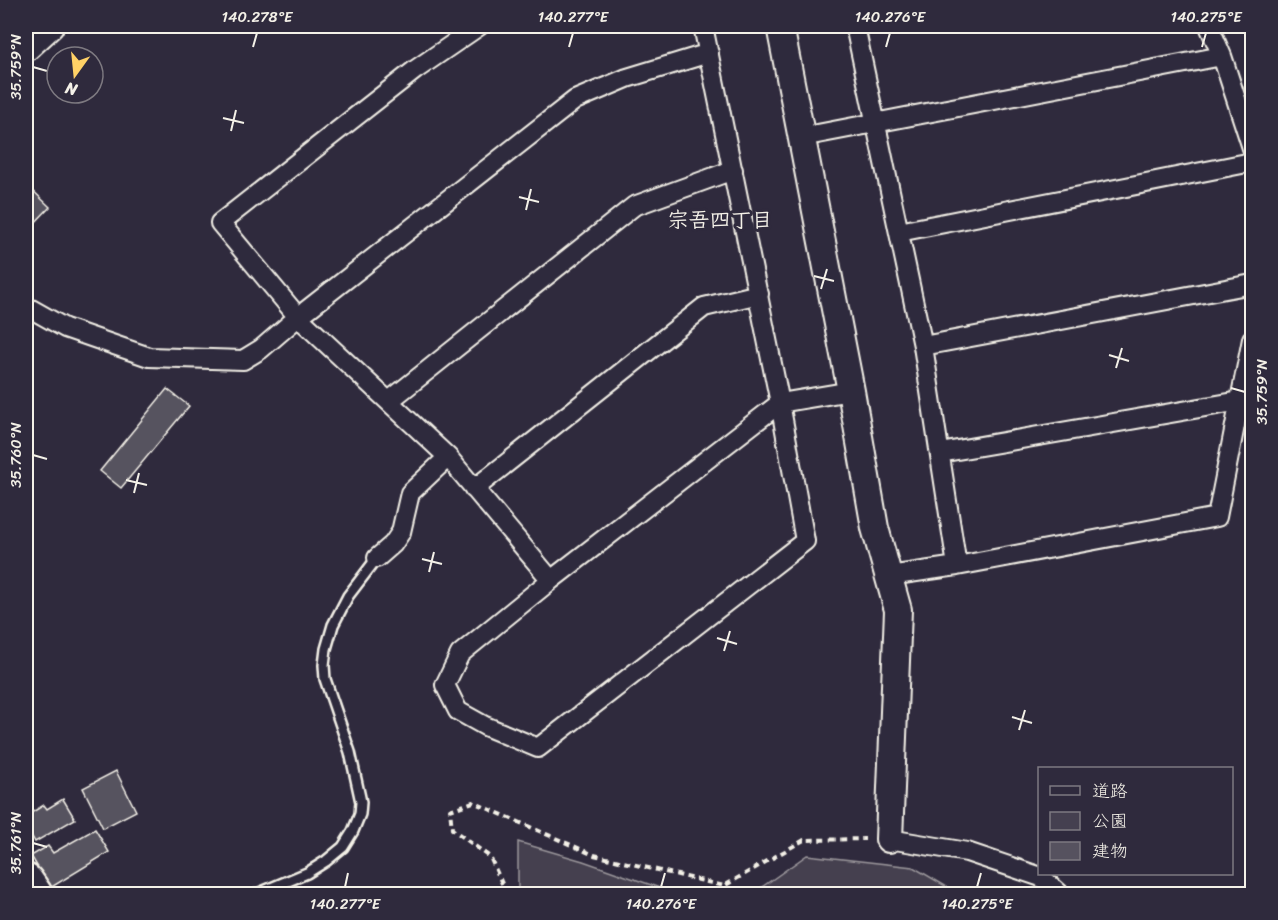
<svg xmlns="http://www.w3.org/2000/svg" width="1278" height="920" font-family="Sriracha,'Klee One',sans-serif">
	<style>
		.green { fill: #454050; stroke: #9c989c; stroke-width: 1.5 }
		.building { fill: #56525f; stroke: #f4f1e8; stroke-width: 1.5 }
		.lines { fill: none; stroke-linecap: round; stroke-linejoin: round }
		.lane-casing { stroke: #f4f1e8; stroke-width: 14 }
		.street-casing { stroke: #f4f1e8; stroke-width: 22 }
		.secondary-casing { stroke: #f4f1e8; stroke-width: 30 }
		.highway-casing { stroke: #f4f1e8; stroke-width: 38 }
		.path { stroke: #f4f1e8; stroke-width: 4; stroke-dasharray: 6 4.5; stroke-linecap: butt }
		.lane { stroke: #2f2a3d; stroke-width: 9 }
		.street { stroke: #2f2a3d; stroke-width: 18 }
		.secondary { stroke: #2f2a3d; stroke-width: 26 }
		.highway { stroke: #2f2a3d; stroke-width: 33 }
		.ticks { fill: none; stroke: #f4f1e8; stroke-width: 2 }
		.labels { text-anchor: middle; stroke-width: 6; stroke-linejoin: round; paint-order: stroke }
		.neighbourhood-label { font-size: 21px; font-weight: bold; fill: #f4f1e8; stroke: #2f2a3d }
		.neatline { fill: none; stroke: #f4f1e8; stroke-width: 2 }
		.ticks-label { font-size: 15px; text-anchor: middle; fill: #f4f1e8 }
	</style>
	<rect width="100%" height="100%" fill="#2f2a3d"/>
	<filter id="ink" filterUnits="userSpaceOnUse"><feTurbulence type="fractalNoise" baseFrequency=".0167" numOctaves="2"/><feDisplacementMap in="SourceGraphic" scale="12" xChannelSelector="R" yChannelSelector="G"/><feConvolveMatrix kernelMatrix="1 2 1 2 8 2 1 2 1" color-interpolation-filters="sRGB"/></filter>
	<g filter="url(#ink)">
		<path class="green" d="M518,842L583,861L677,894H518Z
			M807,855L913,867L959,894H752Z"/>
		<path class="building" d="M26,184L50,207L28,230L26,227Z
			M167,389L189,406L121,488L100,471Z
			M116,771L136,811L103,828L83,788Z
			M63,799L75,819L35,842L26,826V816L44,805L47,809Z
			M95,829L109,852L50,888L31,856L48,846L53,853Z"/>
		<g class="lines">
			<defs>
				<path id="lane" d="M257,894L307,873L326,861L343,847L353,831L360,814L361,802L350,752L325,679L324,665L326,649L333,625L348,596L377,558"/>
				<path id="street" d="M479,26L415,70L220,223L298,317L448,457L551,580
					M703,26L780,403L805,541L538,748L485,726L458,711L445,685L460,654L551,580L780,403L851,391
					M855,26L923,346L957,566
					M1209,26L1222,56L1252,148
					M802,137L1222,56
					M899,232L1252,162
					M26,306L65,328L149,357L243,360L261,349L298,317L575,100L627,78L709,53
					M923,346L1252,284
					M389,401L634,206L733,170
					M940,453L1240,401
					M474,489L704,307L759,294
					M377,558L393,544L401,532L410,493L448,457
					M889,576L957,566L1217,517L1252,339
					M889,839L967,852L1041,877L1060,894"/>
				<path id="secondary" d="M780,26L851,391L875,528L898,610L889,839
					M26,48L50,26"/>
				<path id="highway" d="M26,881L35,894"/>
			</defs>
			<use href="#lane" class="lane-casing"/>
			<use href="#street" class="street-casing"/>
			<use href="#secondary" class="secondary-casing"/>
			<use href="#highway" class="highway-casing"/>
			<path class="path" d="M503,894L504,888L490,857L452,829L450,810L473,802L594,855L724,886L804,840L865,839"/>
			<use href="#lane" class="lane"/>
			<use href="#street" class="street"/>
			<use href="#secondary" class="secondary"/>
			<use href="#highway" class="highway"/>
		</g>
	</g>
	<path class="ticks" d="M253,47L257,33M569,47L573,33M886,47L890,33M1202,47L1206,33M33,67L47,71M223,118L244,123M231,131L236,110M519,197L539,202M526,210L531,189M814,276L834,281M821,289L827,269M1109,355L1129,361M1116,368L1122,348M1231,388L1245,392M33,455L47,459M126,480L147,485M134,493L139,473M422,559L442,564M429,572L434,552M717,638L737,644M724,651L730,631M1012,717L1032,723M1019,730L1025,710M33,843L47,847M345,887L348,873M661,887L665,873M977,887L981,873"/>
	<g class="labels">
		<g class="neighbourhood-label">
			<text x="720" y="227">宗吾四丁目</text>
		</g>
	</g>
	<rect width="1278" height="920" fill="none" stroke="#2f2a3d" stroke-width="66"/>
	<rect x="1038" y="767" width="195" height="108" fill="#2f2a3d" stroke="#7e7a81" stroke-width="1.5"/>
	<rect x="1050" y="786" width="30" height="9" fill="#2f2a3d" stroke="#7e7a81" stroke-width="1.5"/>
	<text x="1092" y="797" font-size="18" fill="#f4f1e8">道路</text>
	<rect x="1050" y="812" width="30" height="18" fill="#454050" stroke="#7e7a81" stroke-width="1.5"/>
	<text x="1092" y="827" font-size="18" fill="#f4f1e8">公園</text>
	<rect x="1050" y="842" width="30" height="18" fill="#56525f" stroke="#7e7a81" stroke-width="1.5"/>
	<text x="1092" y="857" font-size="18" fill="#f4f1e8">建物</text>
	<g transform="translate(75 75) rotate(195)"><circle r="28" fill="#2f2a3d" stroke="#7e7a81" stroke-width="1.5"/>
	<path d="M0-4.5L10 22L0 15L-10 22Z" fill="#ffd166"/>
	<text y="-9" font-size="16" font-weight="bold" text-anchor="middle" fill="#f4f1e8">N</text>
	</g>
	<rect x="33" y="33" width="1212" height="854" class="neatline"/>
	<g class="ticks-label">
		<text x="257" y="22">140.278°E</text>
		<text x="573" y="22">140.277°E</text>
		<text x="890" y="22">140.276°E</text>
		<text x="1206" y="22">140.275°E</text>
		<text transform="translate(16 67) rotate(-90)" y="5">35.759°N</text>
		<text transform="translate(1262 392) rotate(-90)" y="5">35.759°N</text>
		<text transform="translate(16 455) rotate(-90)" y="5">35.760°N</text>
		<text transform="translate(16 843) rotate(-90)" y="5">35.761°N</text>
		<text x="345" y="909">140.277°E</text>
		<text x="661" y="909">140.276°E</text>
		<text x="977" y="909">140.275°E</text>
	</g>
</svg>
